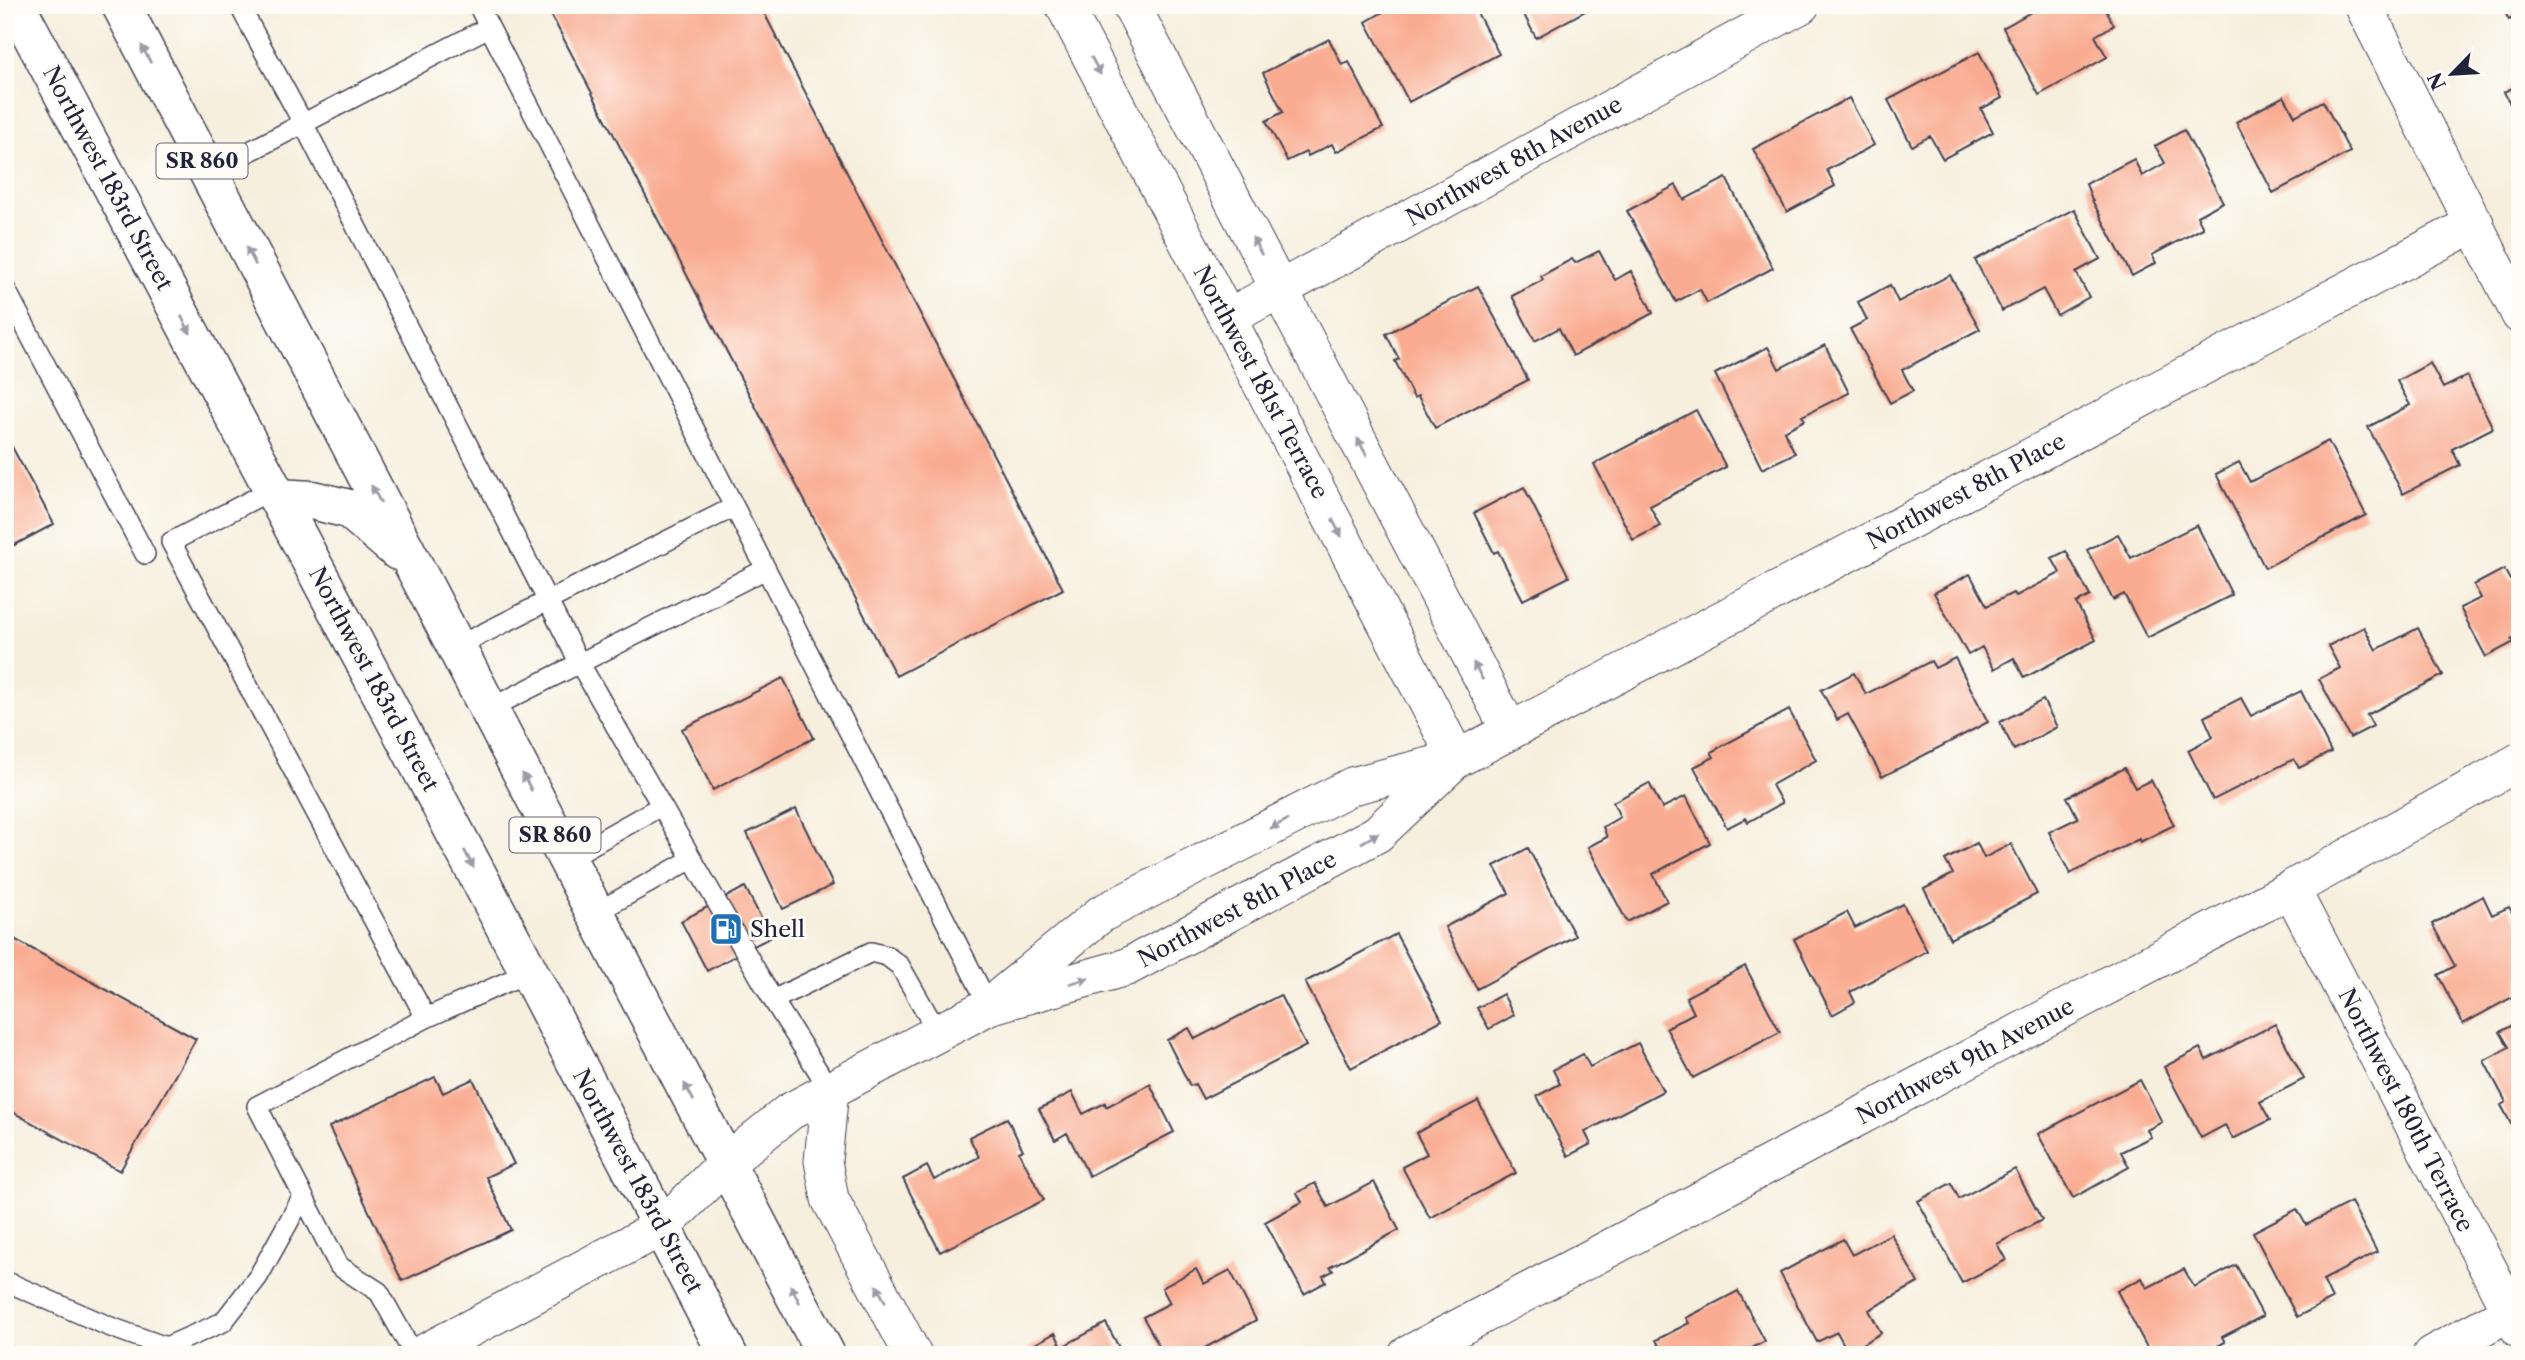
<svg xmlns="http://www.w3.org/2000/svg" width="2525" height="1360" font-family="'Libre Caslon Text',serif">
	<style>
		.building { fill: #f9ac91 }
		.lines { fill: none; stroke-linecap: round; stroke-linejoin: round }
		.lane-casing { stroke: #424153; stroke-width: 22 }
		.street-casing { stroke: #424153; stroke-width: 39 }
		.primary-casing { stroke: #424153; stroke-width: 41 }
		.lane { stroke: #fff; stroke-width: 19 }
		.street { stroke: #fff; stroke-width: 37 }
		.primary { stroke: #fff; stroke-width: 38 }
		.oneway { fill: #9c9ca7 }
		.labels { text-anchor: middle; stroke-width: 6; stroke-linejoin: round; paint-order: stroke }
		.shield { fill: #fdfcf7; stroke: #646373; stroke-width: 2 }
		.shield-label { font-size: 21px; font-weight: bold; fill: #22223b }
		.street-label { font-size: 23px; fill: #22223b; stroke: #fdfcf7 }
		.poi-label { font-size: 23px; fill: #22223b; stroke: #fdfcf7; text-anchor: start }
	</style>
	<rect width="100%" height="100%" fill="#fdfcf7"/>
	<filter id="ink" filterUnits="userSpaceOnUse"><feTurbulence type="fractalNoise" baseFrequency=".0143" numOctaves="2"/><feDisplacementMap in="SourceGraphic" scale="14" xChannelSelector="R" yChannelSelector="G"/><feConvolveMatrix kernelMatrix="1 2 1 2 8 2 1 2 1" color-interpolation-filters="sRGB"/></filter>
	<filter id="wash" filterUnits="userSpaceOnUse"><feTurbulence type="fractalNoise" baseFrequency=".00686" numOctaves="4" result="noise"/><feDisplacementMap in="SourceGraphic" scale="28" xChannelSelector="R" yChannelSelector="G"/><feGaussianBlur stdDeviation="1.57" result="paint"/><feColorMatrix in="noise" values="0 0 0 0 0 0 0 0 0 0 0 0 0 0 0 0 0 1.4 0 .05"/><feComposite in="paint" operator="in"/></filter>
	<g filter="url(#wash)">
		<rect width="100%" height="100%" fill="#f6efde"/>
		<g id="blocks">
			<path class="building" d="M546,5H760L1063,589L896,676Z
				M1395,5H1473L1499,54L1409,102L1366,22Z
				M1519,5H1586L1589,9L1536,38Z
				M2043,5H2103L2114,25L2095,36L2107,57L2039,95L2003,28Z
				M2501,5H2520V15L2509,20Z
				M1329,39L1342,65L1349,62L1383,128L1336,152L1332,144L1308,156L1306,152L1287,161L1266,121L1283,112L1263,73Z
				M1979,52L2002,98L1981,109L1993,132L1943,159L1930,136L1912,146L1888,100Z
				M2520,84V123L2504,92Z
				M2284,96L2295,116L2323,101L2350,152L2273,193L2236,122Z
				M1849,98L1874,145L1827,170L1835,186L1787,212L1753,149Z
				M2184,130L2223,202L2197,216L2203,228L2152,255L2156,263L2132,276L2093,202L2086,184L2134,159L2142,176L2165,163L2155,146Z
				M1726,178L1773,268L1707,303L1700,289L1676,302L1627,211L1676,185L1684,200Z
				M2074,209L2100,259L2076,272L2089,297L2057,315L2043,289L2002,311L1975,260Z
				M1599,251L1615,280L1631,271L1653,313L1573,356L1559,328L1535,341L1512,296L1543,280L1541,276L1572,259L1575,263Z
				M1950,275L1980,329L1902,370L1913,391L1890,403L1850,329L1867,320L1858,302L1890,285L1898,302Z
				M1478,286L1528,380L1435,428L1418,396L1414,398L1395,361L1399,359L1386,334Z
				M1825,345L1849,393L1802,416L1805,420L1784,431L1795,453L1762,469L1715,374L1768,347L1779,369Z
				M2430,363L2443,388L2467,376L2493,428L2452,449L2460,465L2403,494L2368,427L2410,405L2397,381Z
				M1696,410L1726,467L1650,506L1660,526L1633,540L1594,464Z
				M5,434L54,524L5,550Z
				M2328,441L2366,515L2265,568L2216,474L2239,462L2250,482Z
				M1524,487L1569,577L1523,600L1498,551L1494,553L1474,513Z
				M2197,525L2232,595L2147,638L2124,594L2113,600L2087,550L2118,534L2131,558Z
				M2066,551L2090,596L2076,603L2096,640L2024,678L2014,658L1994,669L1982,647L1968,655L1934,593L1970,574L1987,606L2013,593L2016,596L2060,573L2052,558Z
				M2504,569L2510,580L2520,575V634L2511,639L2514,642L2486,657L2460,608L2481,598L2474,585Z
				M2364,627L2376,650L2418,628L2443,675L2367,715L2373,726L2350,738L2319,679L2340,668L2328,646Z
				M1955,658L1988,722L1882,777L1848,714L1837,720L1821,690L1854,673L1866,694L1931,661L1935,668Z
				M783,678L814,738L713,790L682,729Z
				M2301,691L2331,752L2299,768L2294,759L2213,800L2188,750L2213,737L2204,717L2241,698L2251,716Z
				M2043,700L2057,727L2014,750L2000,722Z
				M1789,710L1816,760L1772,785L1782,803L1748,822L1746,818L1727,828L1694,767L1714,757L1711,752Z
				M2124,768L2135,788L2151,780L2174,825L2140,842L2139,839L2070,874L2049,832L2078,818L2067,797Z
				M1649,783L1662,808L1686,796L1710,843L1653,874L1667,901L1627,922L1588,847L1607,837L1603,827L1620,817L1613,802Z
				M796,809L833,885L783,909L747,833Z
				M1977,843L1984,858L2011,844L2037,894L1950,939L1924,889L1953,874L1945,860Z
				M1528,848L1575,936L1477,989L1445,927L1509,893L1494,866Z
				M745,887L771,937L707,971L681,921Z
				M2483,896L2492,915L2509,907L2520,925V993L2463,1024L2438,975L2455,966L2432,924Z
				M1903,904L1927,951L1850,992L1855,1002L1832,1015L1794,939L1847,912L1855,928Z
				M5,934L196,1039L120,1171L5,1108Z
				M1396,934L1442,1020L1351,1068L1305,982Z
				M1745,966L1780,1032L1693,1078L1666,1028L1694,1013L1686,997Z
				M1503,994L1514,1015L1489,1029L1477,1008Z
				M1280,995L1306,1046L1203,1099L1195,1084L1190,1086L1167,1040L1189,1028L1195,1039Z
				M2520,1021V1141L2501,1105L2506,1102L2484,1061L2509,1047L2500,1032Z
				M2275,1024L2304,1079L2260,1102L2270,1120L2233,1139L2225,1125L2201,1138L2164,1067L2200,1048L2206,1060Z
				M1638,1043L1663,1091L1585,1132L1591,1144L1568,1156L1537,1096L1560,1084L1553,1070L1583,1054L1590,1067Z
				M435,1077L443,1093L473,1079L514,1164L486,1177L511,1230L402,1281L329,1127Z
				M2140,1080L2162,1122L2147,1130L2151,1137L2121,1152L2129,1167L2073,1198L2038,1134Z
				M1150,1084L1174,1132L1089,1176L1067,1133L1055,1140L1039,1109L1072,1092L1083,1114L1105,1103L1106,1107Z
				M1478,1101L1516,1173L1430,1218L1402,1167L1427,1154L1416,1133Z
				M1007,1118L1023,1150L1019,1152L1044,1200L940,1252L903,1179L927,1166L934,1180L979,1157L969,1137Z
				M2015,1169L2042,1220L1997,1244L2006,1260L1962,1283L1918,1201L1951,1183L1959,1199Z
				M1374,1182L1399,1230L1330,1267L1333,1271L1323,1276L1326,1282L1304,1294L1265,1222L1302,1202L1297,1193L1315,1183L1328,1207Z
				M2351,1202L2377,1252L2323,1280L2332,1299L2297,1317L2253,1232L2297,1209L2306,1225Z
				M1891,1234L1918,1283L1869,1310L1881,1333L1848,1352L1837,1332L1817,1342L1780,1273L1843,1239L1852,1255Z
				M2236,1265L2263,1316L2222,1337L2225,1342L2201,1355H2151L2117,1291L2142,1278L2147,1288L2184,1269L2194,1287Z
				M1196,1269L1204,1284L1230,1270L1256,1320L1192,1355H1164L1143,1317L1170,1303L1162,1288Z
				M1738,1291L1765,1341L1745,1352L1746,1355H1664L1656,1340L1689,1323L1686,1318Z
				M1106,1323L1123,1355H1032L1028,1348L1055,1333L1062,1347Z"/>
		</g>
	</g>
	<g filter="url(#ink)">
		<use href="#blocks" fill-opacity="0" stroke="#424153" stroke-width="2"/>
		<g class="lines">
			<defs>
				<path id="lane" d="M239,5L303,123L580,664L773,1000
					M478,5L989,1006
					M208,173L489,27
					M5,288L145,554
					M273,489L171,542L426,1018
					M456,647L734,507
					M489,709L766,569
					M567,859L661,806
					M595,913L692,859
					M830,1090L773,1000L871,952L887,956L900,966L938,1033
					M5,1281L108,1326L166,1347L223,1322L258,1277L303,1196
					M414,1355L379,1292L339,1266L257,1106L426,1018L529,972"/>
				<path id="street" d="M1064,5L1457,759
					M1131,5L1510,731
					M2363,5L2520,315
					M1227,318L1801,5
					M2291,889L2520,1330
					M989,1006L1101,914L1352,786L1457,759L2475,223
					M830,1090L823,1161L830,1199L913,1355
					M420,1355L662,1227L726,1163L789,1112L989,1006L1127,967L1377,834L1453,762
					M1407,1355L2291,889L2520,761
					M2431,1355L2510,1312"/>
				<path id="primary" d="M16,5L529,972L728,1355
					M121,5L826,1355
					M278,498L312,500L349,509L398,551"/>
			</defs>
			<use href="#lane" class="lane-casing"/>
			<use href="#street" class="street-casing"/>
			<use href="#primary" class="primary-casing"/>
			<use href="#lane" class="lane"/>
			<use href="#street" class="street"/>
			<use href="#primary" class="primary"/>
		</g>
		<defs><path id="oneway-solid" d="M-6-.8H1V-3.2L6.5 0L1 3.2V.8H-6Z" transform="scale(1.75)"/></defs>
		<g class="oneway">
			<use href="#oneway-solid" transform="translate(146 54) rotate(-118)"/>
			<use href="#oneway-solid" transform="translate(1096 66) rotate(62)"/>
			<use href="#oneway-solid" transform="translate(1257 246) rotate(-118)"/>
			<use href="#oneway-solid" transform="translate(251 256) rotate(-118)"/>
			<use href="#oneway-solid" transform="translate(186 325) rotate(62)"/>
			<use href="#oneway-solid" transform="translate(1362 447) rotate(-118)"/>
			<use href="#oneway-solid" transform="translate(376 494) rotate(-118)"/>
			<use href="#oneway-solid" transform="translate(1337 528) rotate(62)"/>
			<use href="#oneway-solid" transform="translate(1478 671) rotate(-118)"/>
			<use href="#oneway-solid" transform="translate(527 782) rotate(-118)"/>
			<use href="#oneway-solid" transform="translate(1279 824) rotate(153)"/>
			<use href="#oneway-solid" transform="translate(1370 838) rotate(-30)"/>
			<use href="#oneway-solid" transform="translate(469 859) rotate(62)"/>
			<use href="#oneway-solid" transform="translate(1079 981) rotate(-16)"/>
			<use href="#oneway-solid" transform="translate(689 1092) rotate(-118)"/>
			<use href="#oneway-solid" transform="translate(795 1294) rotate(-118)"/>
			<use href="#oneway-solid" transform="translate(881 1294) rotate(-118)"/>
		</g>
	</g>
	<defs>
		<symbol id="fuel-square" viewBox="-11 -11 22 22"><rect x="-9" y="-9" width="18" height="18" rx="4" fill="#1f6fb2" stroke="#fdfcf7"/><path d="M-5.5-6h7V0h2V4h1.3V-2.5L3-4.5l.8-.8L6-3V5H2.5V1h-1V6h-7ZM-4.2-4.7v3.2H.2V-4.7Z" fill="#fff"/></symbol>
	</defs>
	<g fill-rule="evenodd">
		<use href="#fuel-square" x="707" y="910" width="38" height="38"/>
	</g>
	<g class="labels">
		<g class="shield">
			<rect x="156.5" y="143.5" width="91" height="35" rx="5"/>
			<rect x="509.5" y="817.5" width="91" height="35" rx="5"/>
		</g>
		<g class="shield-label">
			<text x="202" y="168">SR 860</text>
			<text x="555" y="842">SR 860</text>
		</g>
		<g class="street-label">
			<text transform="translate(1514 161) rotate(-29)" y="8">Northwest 8th Avenue</text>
			<text transform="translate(108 178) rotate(62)" y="8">Northwest 183rd Street</text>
			<text transform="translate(1261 382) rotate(62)" y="8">Northwest 181st Terrace</text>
			<text transform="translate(1966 491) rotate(-28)" y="8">Northwest 8th Place</text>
			<text transform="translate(374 679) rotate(62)" y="8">Northwest 183rd Street</text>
			<text transform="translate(1237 909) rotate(-28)" y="8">Northwest 8th Place</text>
			<text transform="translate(1965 1061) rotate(-28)" y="8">Northwest 9th Avenue</text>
			<text transform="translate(2406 1110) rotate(63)" y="8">Northwest 180th Terrace</text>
			<text transform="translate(638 1181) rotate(62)" y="8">Northwest 183rd Street</text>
		</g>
		<g class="poi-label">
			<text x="750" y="937">Shell</text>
		</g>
	</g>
	<rect width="2525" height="1360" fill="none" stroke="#fdfcf7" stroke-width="28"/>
	<g transform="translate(2452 74) rotate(245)" stroke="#fdfcf7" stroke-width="5" paint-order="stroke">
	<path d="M0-5L12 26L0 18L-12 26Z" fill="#22223b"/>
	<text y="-10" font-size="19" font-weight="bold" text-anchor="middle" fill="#22223b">N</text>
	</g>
</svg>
